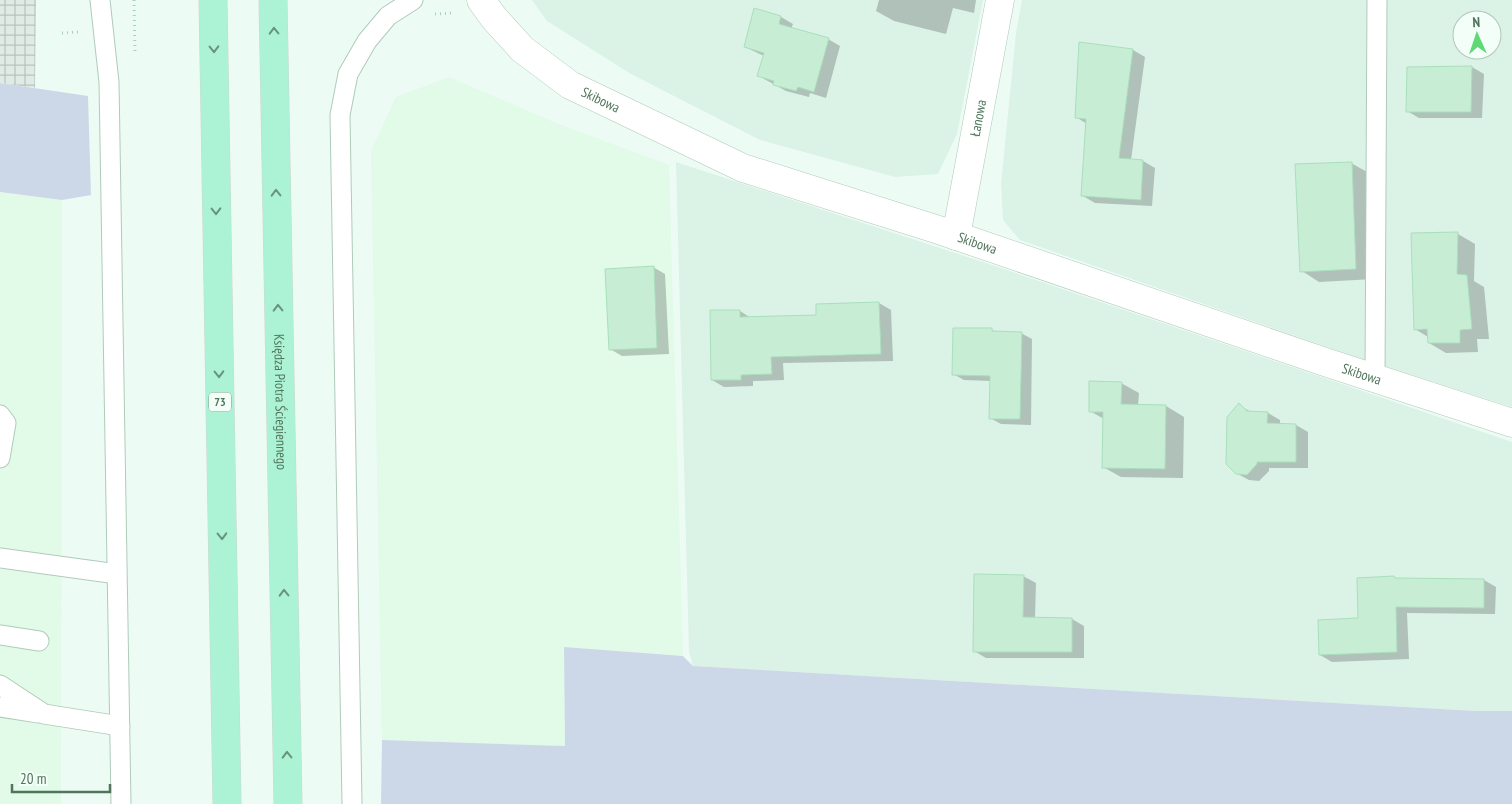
<svg xmlns="http://www.w3.org/2000/svg" width="1512" height="804" font-family="'PT Sans Narrow',sans-serif">
	<style>
		.residential { fill: #dbf2e7; fill-rule: evenodd }
		.commercial { fill: #e2fae8 }
		.industrial { fill: url(#industrial-grid) }
		.green { fill: #ccd8e8 }
		.shadow { fill: #0003 }
		.building { fill: #c7eed5; stroke: #a9dfbb }
		.lines { fill: none; stroke-linecap: round; stroke-linejoin: round }
		.lane-casing { stroke: #b0cbba; stroke-width: 21 }
		.street-casing { stroke: #b0cbba; stroke-width: 29 }
		.primary-casing { stroke: #ced8d1; stroke-width: 29 }
		.path { stroke: #a9d3b8; stroke-width: 3; stroke-dasharray: 1 4; stroke-linecap: butt }
		.lane { stroke: #fff; stroke-width: 19 }
		.street { stroke: #fff; stroke-width: 28 }
		.primary { stroke: #acf2d5; stroke-width: 28 }
		.oneway { stroke: #68947a }
		.labels { text-anchor: middle; stroke-width: 4.5; stroke-linejoin: round; paint-order: stroke }
		.shield { fill: #f3fef9; stroke: #829e8b; stroke-width: 1 }
		.shield-label { font-size: 12px; font-weight: bold; fill: #51755c }
		.street-label { font-size: 14px; fill: #51755c; stroke: #f3fef9 }
	</style>
	<defs>
		<pattern id="industrial-grid" width="8" height="8" patternUnits="userSpaceOnUse" patternTransform="scale(1.25)"><rect width="8" height="8" fill="#e1ebe5"/><path d="M0 4h8M4 0v8" fill="none" stroke="#b9c3bd"/></pattern>
	</defs>
	<rect width="100%" height="100%" fill="#edfbf5"/>
	<path class="residential" d="M532,0H983L957,134L938,174L895,177L760,140L631,74L547,21Z
		M1022,0H1512V407L1353,356L1020,240L1003,220L1001,184L1016,33ZM1462,20H1492V50H1462Z
		M676,162L995,266L1512,442V711H1476L693,666L689,652Z"/>
	<path class="commercial" d="M449,77L556,123L669,165L683,656L564,647L565,746L382,740L371,151L396,97Z
		M0,192L62,200L61,804H0Z"/>
	<path class="industrial" d="M0,0H36L35,88L0,83Z"/>
	<path class="green" d="M0,83L88,96L91,195L62,200L0,192Z
		M564,647L683,656L693,666L1476,711H1512V804H381L382,740L565,746Z"/>
	<path class="shadow" d="M879,0H976L974,13L953,8L946,34L894,21L876,11Z
		M755,10L781,17L793,24L791,29L828,39L840,46L826,98L810,93L809,97L786,91L759,76L764,56L745,47Z
		M1080,43L1133,50L1145,57L1131,160L1143,161L1155,168L1152,206L1095,203L1083,196L1087,124L1076,117Z
		M1472,67L1484,74L1482,118H1419L1407,111Z
		M1351,163L1369,173L1374,279L1319,282L1302,271Z
		M1458,234L1475,244L1474,281L1484,287L1489,339H1477L1478,352L1446,353L1429,343L1428,337L1415,329Z
		M653,267L665,274L669,354L622,356L610,349Z
		M879,303L891,310L893,361L783,363L784,380L753,381V386L724,387L712,380L740,311L751,318L817,317Z
		M992,330L996,332L1021,333L1032,339L1031,425L1001,424L990,418L991,381L964,380L953,374Z
		M1121,383L1139,393L1138,406H1166L1184,417L1183,478L1121,477L1103,467L1104,419L1090,411Z
		M1239,405L1251,412L1268,413L1280,420V425H1296L1308,432V468H1269V471L1259,481L1249,480L1236,473Z
		M1023,576L1036,583L1035,618L1072,619L1084,626V658H986L974,651Z
		M1394,578L1397,579L1484,580L1496,587L1495,614L1407,613L1409,659L1332,662L1320,655L1360,619Z"/>
	<path class="building" d="M754,8L781,16L779,24L829,38L814,92L798,87L796,91L773,85L774,81L757,76L764,53L744,47Z
		M1079,42L1133,49L1119,158L1143,160L1141,200L1081,196L1086,119L1075,118Z
		M1472,66L1471,112H1406L1407,67Z
		M1352,162L1356,269L1300,272L1295,164Z
		M1458,232L1457,274L1467,275L1472,329L1460,330V343H1428L1427,329L1414,330L1411,233Z
		M654,266L657,348L609,350L605,269Z
		M879,302L881,354L771,357L772,374L741,375V380H711L710,310H740V317L816,315V304Z
		M953,328H992V331L1022,332L1020,419H989L990,376L952,375Z
		M1089,381L1122,382L1121,404L1166,405L1165,469L1102,468L1103,412H1089Z
		M1239,403L1247,411L1268,412L1267,423L1296,424V462H1257V464L1247,475L1236,474L1226,464L1227,417Z
		M974,574L1024,575L1023,617L1072,618V652H973Z
		M1394,576L1395,578L1484,579V608L1396,607L1397,652L1319,655L1318,620L1358,618L1357,578Z"/>
	<g class="lines">
		<defs>
			<path id="lane" d="M100,0L109,82L121,804
				M1375,378L1377,0
				M0,415L6,423L0,458
				M0,558L117,574
				M0,635L39,641
				M0,685L44,714L120,726
				M0,707L38,713
				M352,804L340,115L348,74L367,41L388,16L413,0"/>
			<g id="street">
				<path id="s1" d="M481,0L494,18L522,49L570,85L743,168L942,231L1325,362L1512,423"/>
				<path id="s2" d="M956,236L1000,0"/>
			</g>
			<g id="primary">
				<path d="M213,0L227,804"/>
				<path id="s3" d="M273,0L288,804"/>
			</g>
		</defs>
		<use href="#lane" class="lane-casing"/>
		<use href="#street" class="street-casing"/>
		<use href="#primary" class="primary-casing"/>
		<path class="path" d="M134,0L135,54
			M435,14L453,13
			M62,33L78,32"/>
		<use href="#lane" class="lane"/>
		<use href="#street" class="street"/>
		<use href="#primary" class="primary"/>
	</g>
	<defs><path id="oneway-chevron" d="M-2-3.5L2.5 0L-2 3.5" fill="none" stroke-width="1.6" stroke-linecap="round" stroke-linejoin="round" transform="scale(1.25)"/></defs>
	<g class="oneway">
		<use href="#oneway-chevron" transform="translate(274 31) rotate(-91)"/>
		<use href="#oneway-chevron" transform="translate(214 49) rotate(89)"/>
		<use href="#oneway-chevron" transform="translate(276 193) rotate(-91)"/>
		<use href="#oneway-chevron" transform="translate(216 211) rotate(89)"/>
		<use href="#oneway-chevron" transform="translate(278 308) rotate(-91)"/>
		<use href="#oneway-chevron" transform="translate(219 374) rotate(89)"/>
		<use href="#oneway-chevron" transform="translate(222 536) rotate(89)"/>
		<use href="#oneway-chevron" transform="translate(284 593) rotate(-91)"/>
		<use href="#oneway-chevron" transform="translate(287 755) rotate(-91)"/>
	</g>
	<g class="labels">
		<rect class="shield" x="209" y="392.5" width="22" height="19" rx="4"/>
		<g class="shield-label">
			<text x="220" y="406">73</text>
		</g>
		<g class="street-label">
			<text dy="5" stroke="none"><textPath href="#s1" startOffset="158">Skibowa</textPath></text>
			<text dy="5" stroke="none"><textPath href="#s2" startOffset="120">Łanowa</textPath></text>
			<text dy="5" stroke="none"><textPath href="#s1" startOffset="562">Skibowa</textPath></text>
			<text dy="5" stroke="none"><textPath href="#s1" startOffset="968">Skibowa</textPath></text>
			<text dy="5" stroke="none"><textPath href="#s3" startOffset="402">Księdza Piotra Ściegiennego</textPath></text>
		</g>
	</g>
	<g transform="translate(1477 35) rotate(357)"><circle r="24" fill="#f3fef9" stroke="#b2c7ba"/>
	<path d="M0-4L9 19L0 12L-9 19Z" fill="#5fd875"/>
	<text y="-8" font-size="14" font-weight="bold" text-anchor="middle" fill="#51755c">N</text>
	</g>
	<path d="M12 784v8h98v-8" fill="none" stroke="#51755c" stroke-width="2.5"/>
	<text x="20" y="784" font-size="15" fill="#51755c" stroke="#f3fef9" stroke-width="4" paint-order="stroke">20 m</text>
</svg>
